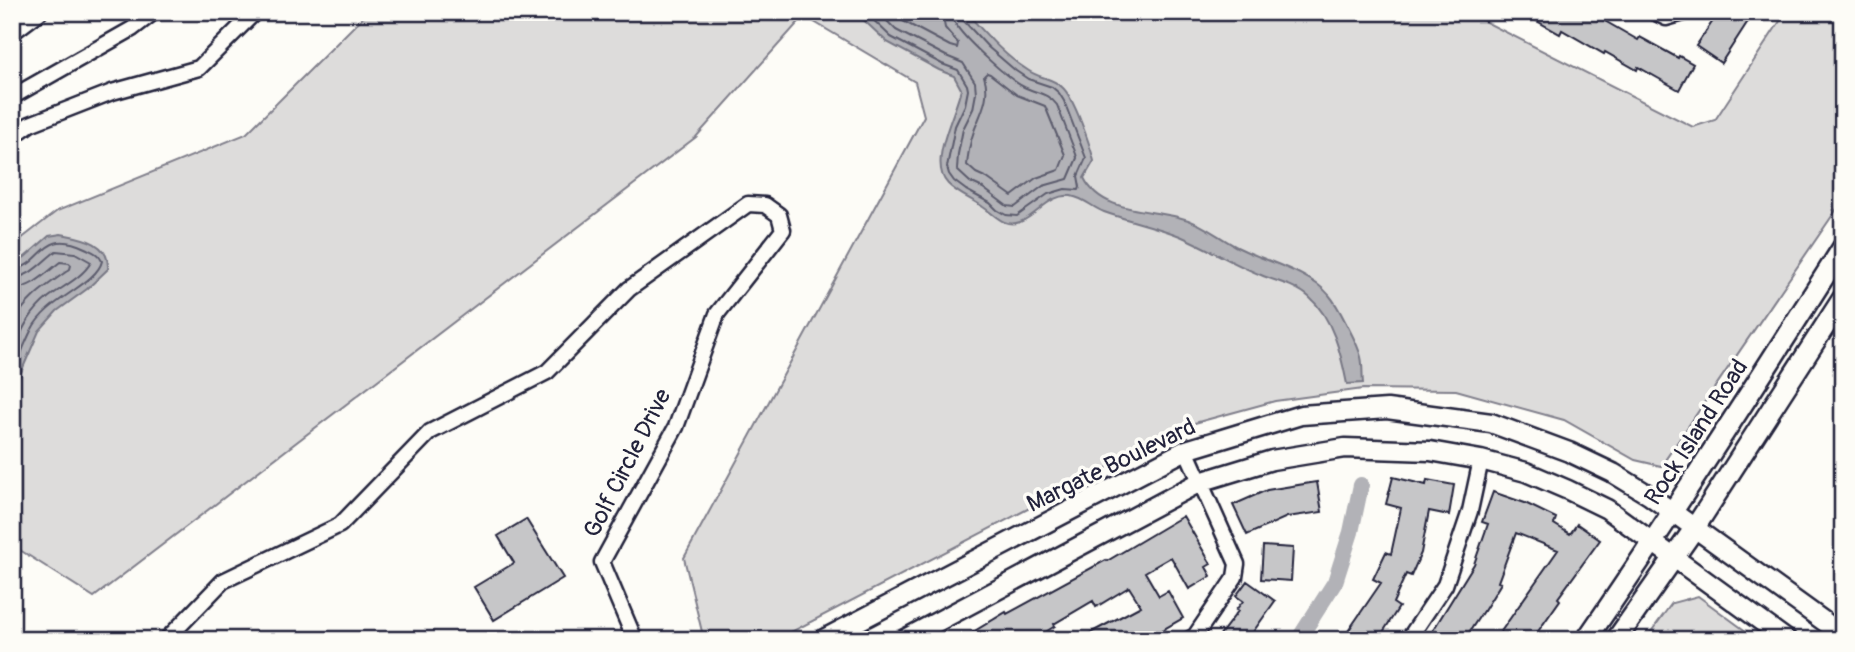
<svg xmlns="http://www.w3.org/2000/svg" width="1855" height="652" font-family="Pangolin,sans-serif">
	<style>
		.green { fill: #dddcdb; stroke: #807f8b; stroke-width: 2 }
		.water { fill: #b2b2b7; stroke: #787885; stroke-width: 2 }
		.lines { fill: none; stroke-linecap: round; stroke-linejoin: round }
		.shore { stroke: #5c5c6d; stroke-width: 2 }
		.canal { stroke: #b2b2b7; stroke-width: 16 }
		.building { fill: #c6c6c8; stroke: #22223b; stroke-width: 2 }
		.minor-casing { stroke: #22223b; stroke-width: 19 }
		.tertiary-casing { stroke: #22223b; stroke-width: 23 }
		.secondary-casing { stroke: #22223b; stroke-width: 24 }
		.minor { stroke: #fdfcf7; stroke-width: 14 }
		.tertiary { stroke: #fdfcf7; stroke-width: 18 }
		.secondary { stroke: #fdfcf7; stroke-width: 19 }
		.labels { text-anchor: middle; stroke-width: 7; stroke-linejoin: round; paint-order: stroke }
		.street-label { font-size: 24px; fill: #22223b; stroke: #fdfcf7 }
	</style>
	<rect width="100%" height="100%" fill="#fdfcf7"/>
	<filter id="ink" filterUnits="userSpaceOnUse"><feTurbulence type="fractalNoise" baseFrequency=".0143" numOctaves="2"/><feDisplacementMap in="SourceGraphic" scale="14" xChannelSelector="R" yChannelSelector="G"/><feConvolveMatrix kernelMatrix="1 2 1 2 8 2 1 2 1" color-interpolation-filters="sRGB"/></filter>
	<g filter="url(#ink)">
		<path class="green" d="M368,12H1466L1693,127L1715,120L1786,12H1843V200L1661,466L1635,460L1564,420L1456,390L1363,389L1275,401L1191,424L776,640H704L684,558L924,116L915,82L804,16L696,137L94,597L12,545V246L57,211L246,134Z
			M1698,596L1758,640H1645L1672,603Z"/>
		<path class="water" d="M855,12H966C985,33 1004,56 1029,71C1039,78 1053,78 1062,87C1074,97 1090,145 1094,161L1084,178C1101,212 1146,209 1178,217C1201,222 1215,235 1235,246C1261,260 1311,272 1329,295C1336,303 1341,313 1346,323C1351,333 1358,345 1361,357C1363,365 1362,375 1363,383L1347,384C1341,354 1333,318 1309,297C1296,285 1277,282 1261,275C1233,264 1208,248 1180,236C1155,226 1129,221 1104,212C1091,207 1086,199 1071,196C1050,193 1038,215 1020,222C1004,228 995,215 983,207C972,199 959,195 948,184C927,163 956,114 961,89L954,76L939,70L887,42Z
			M61,234C82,238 110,242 108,269L87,289L57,311L39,331L12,393V264L25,257L49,236Z"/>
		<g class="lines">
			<path class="shore" d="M865,12L891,37L942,64L958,70L967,85L968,90L965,105L955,126L947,167L949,174L954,181L966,190L990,203L997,210L1006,215L1017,216L1048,194L1065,189L1079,190L1080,187L1078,176L1086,158L1064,101L1059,93L1052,87L1028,79L1016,71L988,47L963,20L961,12
				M878,12L896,30L946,56L963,63L975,82L976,93L973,109L963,129L958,154L957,170L970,182L983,188L1007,206L1015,207L1043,186L1068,179L1077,158L1076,154L1057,105C1048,93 1036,93 1024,87C1008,79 963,38 955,23C952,18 952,17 952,12
				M893,12L903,21L950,46L957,48L958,43L945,28L942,12
				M987,73L990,74L1017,95L1045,106L1065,155L1059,170L1036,178L1012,196L987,178L976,173L967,165C968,154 970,142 974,131C981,112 991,97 984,76Z
				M12,270C45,266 40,227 85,248C93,252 98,253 102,261C99,275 78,287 67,295C54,304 39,315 32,329C24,344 19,360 12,375
				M12,278C31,277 42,262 56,251L75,253L91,262C83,277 62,287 49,297C29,313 22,330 12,352
				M12,289C33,288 45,274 60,262L69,263L71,265L70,269C49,284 23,300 12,326"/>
			<path class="canal" d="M1298,640L1335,582L1351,532L1361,485"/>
		</g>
		<path class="building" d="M1521,12H1589L1638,40L1640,37L1678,58L1679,56L1693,64L1679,90L1638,67L1637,70L1605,52L1604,54L1562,30L1560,34Z
			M1719,12H1754L1721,63L1696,46Z
			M1393,477L1426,485L1427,480L1454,485L1449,515L1429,511L1421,553L1411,576L1406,574L1393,603L1399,607L1378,640H1342L1381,583L1373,579L1386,552L1391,554L1401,508L1386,504Z
			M1317,482L1322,512L1287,517L1247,535L1233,505L1267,490Z
			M1493,492L1525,503L1556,518L1554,524L1570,534L1577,524L1600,540L1558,598L1560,600L1532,640H1495L1558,550L1516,533L1498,582L1501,583L1484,611H1483L1464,640H1427L1474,564L1488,524L1482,522Z
			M1183,516L1211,564L1206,567L1211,576L1189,589L1171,557L1145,572L1159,596L1168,591L1183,618L1150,637L1144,640H1077L1141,606L1129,587L1096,607L1093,601L1054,624L1055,626L1033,640H960L1006,612L1007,614L1106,560L1107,561Z
			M526,519L563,578L494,620L474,587L514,563L498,536Z
			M1263,546L1293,548L1291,581L1261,579Z
			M1247,581L1275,601L1253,632L1263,640H1216L1238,611L1236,610L1243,601L1236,596Z"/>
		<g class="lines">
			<defs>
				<path id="minor" d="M1654,12L1666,18L1687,12
					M12,33L40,12
					M12,97L132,29L154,12
					M12,137L30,124L112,92L199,68L255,12
					M1186,450L1237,564L1235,577L1195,636L1188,640
					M166,640L223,581L340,525L430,432L547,372L629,289L748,204L765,205L779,215L783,230L717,314L676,427L602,562L635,640
					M1408,640L1445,585L1470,511L1481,460"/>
				<path id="tertiary" d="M822,640L1186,450L1301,415L1387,409L1491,423L1569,452L1613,473L1649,495L1843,635
					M903,640L1200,482L1272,460L1345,448L1430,451L1481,460L1526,472L1568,490L1607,509L1787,640"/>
				<path id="secondary" d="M1586,640C1675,511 1759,380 1843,247
					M1616,640L1694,529L1843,298"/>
			</defs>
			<use href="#minor" class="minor-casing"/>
			<use href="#tertiary" class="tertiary-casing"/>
			<use href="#secondary" class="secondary-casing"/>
			<use href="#minor" class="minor"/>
			<use href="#tertiary" class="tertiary"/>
			<use href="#secondary" class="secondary"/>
		</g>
	</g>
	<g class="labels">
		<g class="street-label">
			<text transform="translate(1696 432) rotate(-57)" y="8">Rock Island Road</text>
			<text transform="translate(627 463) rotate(-63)" y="8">Golf Circle Drive</text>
			<text transform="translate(1111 465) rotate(-26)" y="8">Margate Boulevard</text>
		</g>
	</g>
	<rect width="1855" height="652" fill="none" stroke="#fdfcf7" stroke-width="42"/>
	<rect x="21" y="21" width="1813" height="610" fill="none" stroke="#22223b" stroke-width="2.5" filter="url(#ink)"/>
</svg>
